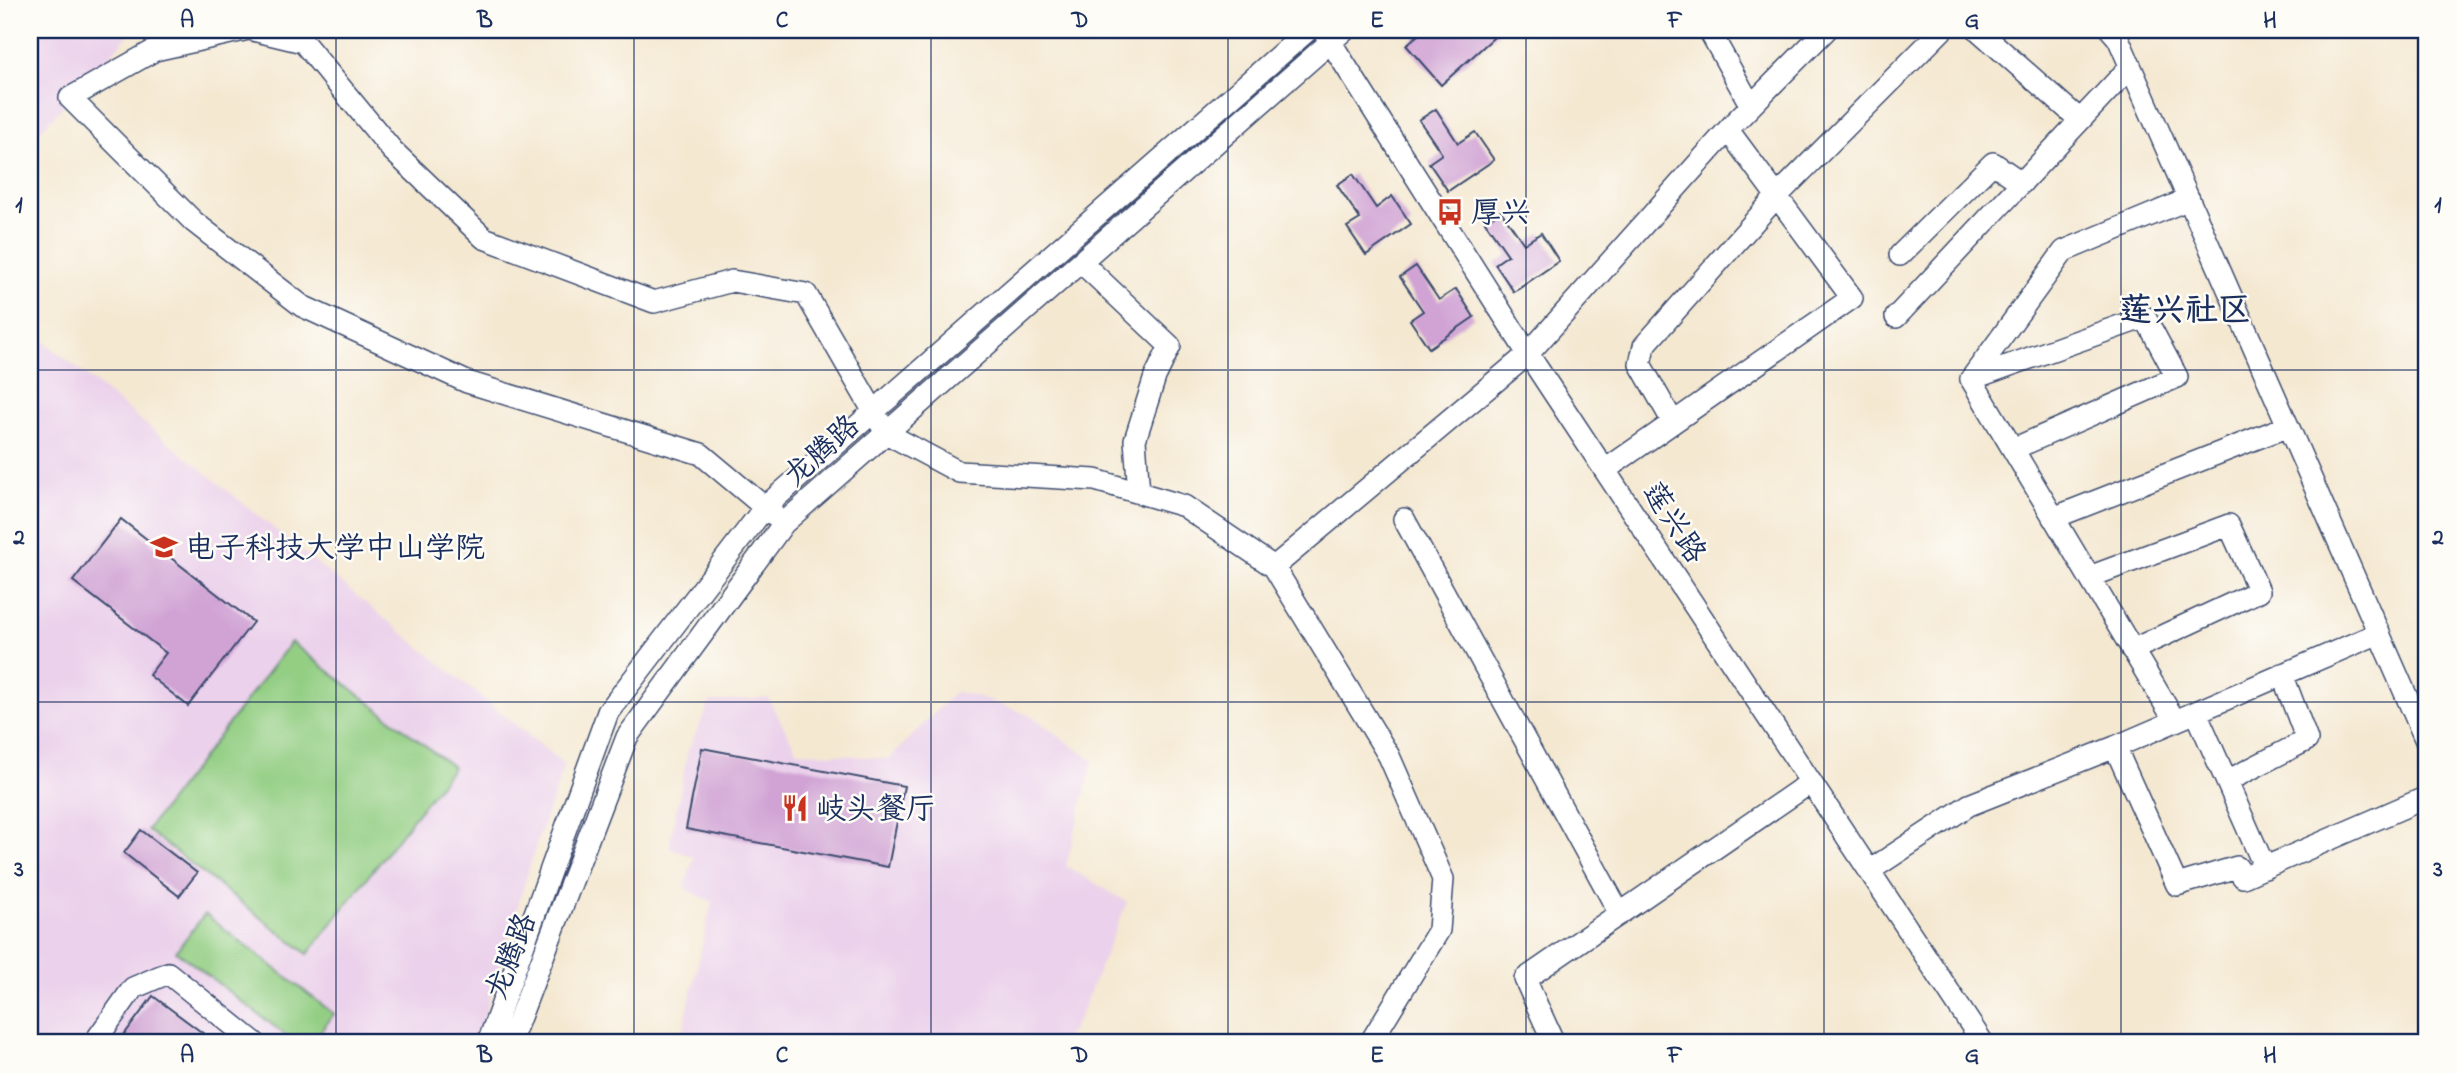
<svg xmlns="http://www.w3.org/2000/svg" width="2457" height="1073" font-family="'Indie Flower','LXGW WenKai TC',sans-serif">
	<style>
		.built { fill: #ebd1eb }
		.grass { fill: #93ce83; stroke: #577e70; stroke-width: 2 }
		.building { fill: #d0a3d4 }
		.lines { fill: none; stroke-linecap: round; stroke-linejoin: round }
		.minor-casing { stroke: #3c4b6f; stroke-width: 24 }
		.minor { stroke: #fff; stroke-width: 21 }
		.grid { fill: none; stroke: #1b2f5e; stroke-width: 2; stroke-opacity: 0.55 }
		.labels { text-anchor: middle; stroke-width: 5; stroke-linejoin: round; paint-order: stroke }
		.poi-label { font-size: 30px; fill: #1b2f5e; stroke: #fdfcf7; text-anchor: start }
		.street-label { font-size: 30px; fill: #1b2f5e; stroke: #fdfcf7 }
		.quarter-label { font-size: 33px; font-weight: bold; fill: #1b2f5e; stroke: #fdfcf7 }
		.neatline { fill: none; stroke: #1b2f5e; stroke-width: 2.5 }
		.grid-label { font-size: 23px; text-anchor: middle; font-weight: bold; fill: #1b2f5e }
	</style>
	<rect width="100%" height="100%" fill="#fdfcf7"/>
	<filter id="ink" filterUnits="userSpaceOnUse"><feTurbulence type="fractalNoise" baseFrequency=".0143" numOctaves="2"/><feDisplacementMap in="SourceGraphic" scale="14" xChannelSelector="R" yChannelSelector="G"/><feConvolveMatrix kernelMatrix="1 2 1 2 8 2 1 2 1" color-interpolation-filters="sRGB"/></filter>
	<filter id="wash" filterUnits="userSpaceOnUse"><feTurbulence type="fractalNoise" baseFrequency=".00686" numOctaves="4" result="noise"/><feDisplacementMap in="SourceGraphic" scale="28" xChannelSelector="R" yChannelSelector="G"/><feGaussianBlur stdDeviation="1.57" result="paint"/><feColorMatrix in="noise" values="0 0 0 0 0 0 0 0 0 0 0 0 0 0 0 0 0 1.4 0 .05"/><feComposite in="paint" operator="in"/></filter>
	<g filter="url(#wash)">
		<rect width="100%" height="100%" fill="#f4e8d1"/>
		<path class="built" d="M30,30H133L30,142Z
			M30,330L565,765L538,839L476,1043H30Z
			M955,692L983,698L1033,717L1093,761L1066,866L1127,902L1079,1018L1063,1043H680L712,902L684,888L694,857L669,848L688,751L710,702L768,698L797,751L889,759Z"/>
		<path class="grass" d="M291,642L453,767L308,954L147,830Z
			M205,914L334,1014L312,1043H296L176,951Z"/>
		<g id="blocks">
			<path class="building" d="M1424,30H1502L1441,85L1406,45Z
				M1436,109L1458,143L1475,132L1494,160L1448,191L1429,163L1442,154L1419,120Z
				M1353,174L1376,208L1392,196L1411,224L1366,255L1347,227L1360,219L1337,185Z
				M1501,211L1524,244L1541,233L1559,261L1514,292L1495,264L1508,255L1485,222Z
				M1416,266L1439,300L1456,289L1474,317L1429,348L1410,320L1423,311L1400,277Z
				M121,519L253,622L188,706L149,675L166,653L73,581Z
				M702,748L904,786L888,867L686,829Z
				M141,830L197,873L179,896L124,853Z
				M153,996L216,1043H118Z"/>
		</g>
	</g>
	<g filter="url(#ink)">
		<use href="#blocks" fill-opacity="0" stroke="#3c4b6f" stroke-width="2"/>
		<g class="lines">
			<defs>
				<path id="minor" d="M244,30L155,50L70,98L194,222L302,306L467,382L701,454L774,515
					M253,30L303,42L392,150L484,238L654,302L732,281L806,294L886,433L959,472L1095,480L1184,506L1274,567L1389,756L1443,879L1439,930L1370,1043
					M1323,30L1528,354L1983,1043
					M1709,30L1751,106
					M1978,30L2080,120
					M2111,30L2118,38L2427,743
					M1900,255L1993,163L2022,183
					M1081,262L1170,346L1155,377L1135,440L1139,493
					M1896,317L2130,67
					M1971,379L2145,317L2177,377L2013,449
					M1673,422L1640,364L1644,346L1777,196L1942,30
					M1605,470L1852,298L1728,130
					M2053,518L2288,426
					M1404,519L1620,914
					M1274,567L1528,354L1735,122L1826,30
					M2089,577L2229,525L2259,591L2132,650
					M2196,712L2265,868
					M2175,721L1971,379L2064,251L2189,199
					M2115,747L2177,885L2237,867L2243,877L2427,797
					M2227,781L2307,740L2282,674
					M1869,871L1969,805L2115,747L2379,633
					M94,1043L133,988L168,973L255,1043
					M488,1043L608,712L765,507L1308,30
					M510,1043L627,737L784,523L1344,30
					M1554,1043L1525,979L1811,782"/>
			</defs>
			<use href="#minor" class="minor-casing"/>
			<use href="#minor" class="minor"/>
		</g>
	</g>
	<path class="grid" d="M336,30V1043M634,30V1043M931,30V1043M1228,30V1043M1526,30V1043M1824,30V1043M2121,30V1043M30,370H2427M30,702H2427"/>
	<defs>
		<symbol id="bus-bare" viewBox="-9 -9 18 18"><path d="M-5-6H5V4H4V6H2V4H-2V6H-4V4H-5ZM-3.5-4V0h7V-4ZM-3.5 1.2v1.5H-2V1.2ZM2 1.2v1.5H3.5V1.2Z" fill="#c8321e" stroke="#fdfcf7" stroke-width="2.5" paint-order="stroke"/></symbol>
		<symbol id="university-bare" viewBox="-9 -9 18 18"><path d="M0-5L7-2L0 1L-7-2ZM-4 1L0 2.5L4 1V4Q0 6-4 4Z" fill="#c8321e" stroke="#fdfcf7" stroke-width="2.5" paint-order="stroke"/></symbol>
		<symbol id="restaurant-bare" viewBox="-9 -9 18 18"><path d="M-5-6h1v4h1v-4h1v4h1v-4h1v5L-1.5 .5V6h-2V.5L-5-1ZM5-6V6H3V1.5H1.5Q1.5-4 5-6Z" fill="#c8321e" stroke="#fdfcf7" stroke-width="2.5" paint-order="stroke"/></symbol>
	</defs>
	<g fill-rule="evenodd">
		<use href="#bus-bare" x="1431" y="193" width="38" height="38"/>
		<use href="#university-bare" x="145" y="528" width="38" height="38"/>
		<use href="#restaurant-bare" x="776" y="789" width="38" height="38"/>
	</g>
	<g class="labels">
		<g class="poi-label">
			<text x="1471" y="222">厚兴</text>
			<text x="185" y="557">电子科技大学中山学院</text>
			<text x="816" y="818">岐头餐厅</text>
		</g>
		<g class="street-label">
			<text transform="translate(821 450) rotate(-42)" y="10">龙腾路</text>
			<text transform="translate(1675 522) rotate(57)" y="10">莲兴路</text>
			<text transform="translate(510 956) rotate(-69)" y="10">龙腾路</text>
		</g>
		<g class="quarter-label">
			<text x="2185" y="320">莲兴社区</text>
		</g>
	</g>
	<rect width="2457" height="1073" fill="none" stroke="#fdfcf7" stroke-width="77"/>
	<rect x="38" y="38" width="2380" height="996" class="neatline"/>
	<g class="grid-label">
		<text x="187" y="27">A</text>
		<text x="485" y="27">B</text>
		<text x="782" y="27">C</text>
		<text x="1080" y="27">D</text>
		<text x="1377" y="27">E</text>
		<text x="1675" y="27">F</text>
		<text x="1972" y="27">G</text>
		<text x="2270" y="27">H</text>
		<text x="19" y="212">1</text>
		<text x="2438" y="212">1</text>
		<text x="19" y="544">2</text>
		<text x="2438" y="544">2</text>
		<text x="19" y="876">3</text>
		<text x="2438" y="876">3</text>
		<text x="187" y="1062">A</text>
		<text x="485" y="1062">B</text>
		<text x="782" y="1062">C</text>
		<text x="1080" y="1062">D</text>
		<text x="1377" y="1062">E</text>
		<text x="1675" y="1062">F</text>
		<text x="1972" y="1062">G</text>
		<text x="2270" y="1062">H</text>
	</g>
</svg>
